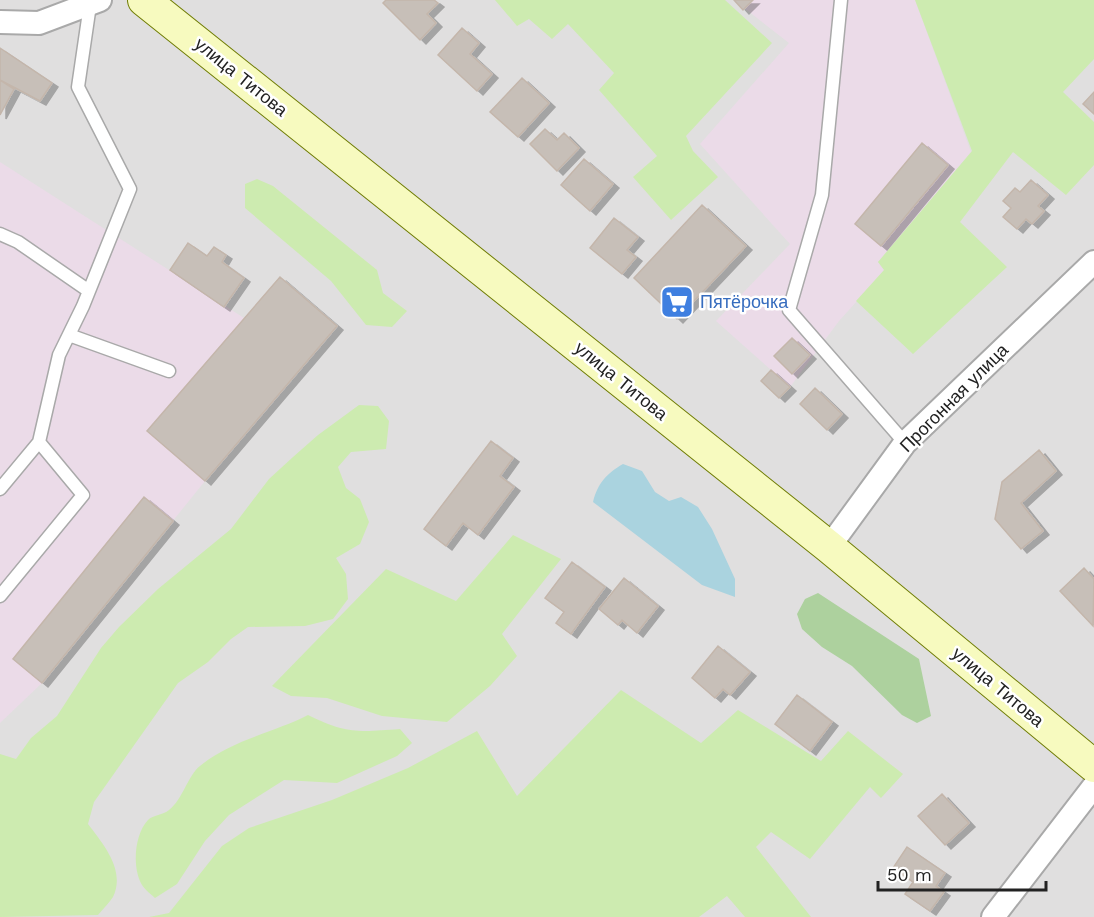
<svg xmlns="http://www.w3.org/2000/svg" width="1094" height="917" font-family="'Work Sans',sans-serif">
	<style>
		.residential { fill: #e0dfdf }
		.industrial { fill: #ebdbe8 }
		.grass { fill: #cdebb0 }
		.forest { fill: #add19e }
		.water { fill: #aad3df }
		.building { fill: #c7bfb8; stroke: #c4b6ab; stroke-width: 1.5; filter: url(#shadow) }
		.lines { fill: none; stroke-linecap: round; stroke-linejoin: round }
		.lane-casing { stroke: #a9a9a9; stroke-width: 15 }
		.street-casing { stroke: #a9a9a9; stroke-width: 26 }
		.secondary-casing { stroke: #707d05; stroke-width: 34 }
		.lane { stroke: #fff; stroke-width: 12 }
		.street { stroke: #fff; stroke-width: 22 }
		.secondary { stroke: #f7fabf; stroke-width: 32 }
		.labels { text-anchor: middle; stroke-width: 5; stroke-linejoin: round; paint-order: stroke }
		.street-label { font-size: 18px; fill: #222; stroke: #fff }
		.shop-label { font-size: 18px; fill: #366cbe; stroke: #fff; text-anchor: start }
	</style>
	<defs>
		<filter id="shadow"><feDropShadow dx="6" dy="4" stdDeviation="0" flood-color="#0004"/></filter>
	</defs>
	<rect width="100%" height="100%" fill="#f2efe9"/>
	<path class="residential" d="M0,0H1094V917H0Z"/>
	<path class="industrial" d="M734,0H915L971,152L878,262L885,270L839,321L790,387L716,321L790,244L700,144L789,43Z
		M0,162L244,318L280,277L337,326L205,481L42,683L0,723Z"/>
	<path class="grass" d="M495,0H725L772,43L686,136L693,151L718,177L671,220L633,177L657,156L599,90L614,73L568,24L552,39L529,19L517,26Z
		M915,0H1094V59L1063,92L1094,122V165L1066,195L1013,152L960,222L1007,267L913,354L856,301L884,270L878,262L972,151Z
		M257,179L273,186L377,270L383,293L407,311L392,327L366,325L331,281L245,208V184Z
		M359,405L378,406L389,421L386,449L351,452L338,467L346,488L360,499L369,522L360,544L336,558L346,574L348,599L333,619L305,626L248,627L231,639L208,662L178,683L94,802L88,824C103,844 126,870 113,897C109,903 103,909 98,915L0,917V754L16,759L31,738L57,716L101,648L119,627L158,589L231,529L269,479L293,457L318,435Z
		M513,535L561,559L502,634L517,656L490,686L447,722L382,716L327,698L291,696L272,686L386,569L456,601Z
		M621,690L701,743L738,710L821,761L848,731L903,774L881,798L870,787L810,859L771,832L756,847L811,917H745L727,896L699,917H149L169,913L222,846L249,828L332,800L408,768L477,731L517,796Z
		M308,715C346,734 359,732 400,729L412,743L397,756L337,783L284,780L229,815L205,841L177,884L155,898C151,894 145,890 142,885C132,868 134,835 148,820C153,815 163,815 169,810C183,799 188,775 200,766C231,740 273,733 308,715Z"/>
	<path class="forest" d="M818,593L919,659L931,716L917,723L902,715L852,666L822,647L802,629L797,614L805,599Z"/>
	<path class="water" d="M623,464L642,471L655,492L669,501L681,497L698,507L712,529L735,579V597L702,585L593,502C598,483 606,474 623,464Z"/>
	<path class="building" d="M386,0H434L438,3L427,14L436,23L420,40L383,3Z
		M734,0H753L743,10Z
		M462,28L479,43L470,54L492,74L477,91L438,55Z
		M0,48L52,83L40,101L0,80Z
		M522,78L549,103L518,137L490,112Z
		M0,80L14,89L0,115Z
		M1094,92V114L1083,104Z
		M545,129L557,140L564,133L579,148L557,171L530,144Z
		M922,143L948,165L881,246L855,224Z
		M584,159L613,184L590,211L561,185Z
		M1031,180L1048,195L1038,206L1044,211L1032,224L1026,219L1017,229L1003,217L1011,208L1003,201L1015,188L1020,192Z
		M702,205L746,246L677,319L634,278Z
		M614,218L638,237L627,250L636,257L622,274L590,248Z
		M188,243L207,256L214,247L226,255L222,262L244,278L224,307L170,270Z
		M280,277L337,326L205,481L147,431Z
		M792,338L810,355L792,374L774,356Z
		M771,370L790,387L779,398L761,381Z
		M815,388L842,414L827,430L800,404Z
		M491,441L513,458L500,476L514,487L478,535L463,523L446,546L424,529Z
		M1039,450L1056,471L1021,503L1043,531L1021,549L995,519L1002,482Z
		M144,497L173,521L42,683L13,659Z
		M572,562L605,587L571,634L556,623L564,612L545,598Z
		M1084,568L1094,579L1093,626L1060,591Z
		M624,578L658,606L637,633L622,620L618,625L599,609Z
		M718,646L750,672L730,695L723,689L715,698L692,678Z
		M797,695L832,722L810,751L775,724Z
		M942,794L969,823L945,845L918,816Z
		M907,847L945,873L936,886L944,892L930,911L905,894L913,882L893,868Z"/>
	<g class="lines">
		<defs>
			<path id="lane" d="M841,0L822,195L789,310L905,443
				M0,234L18,242L89,291
				M69,335L169,371
				M0,489L39,442L59,355L83,306L130,189L78,87L90,5
				M0,596L83,495L39,442"/>
			<path id="street" d="M0,22L39,23L100,0
				M829,547L905,443L1094,262
				M993,917L1094,786"/>
			<path id="secondary" d="M144,0L829,547L1094,766"/>
		</defs>
		<use href="#lane" class="lane-casing"/>
		<use href="#street" class="street-casing"/>
		<use href="#secondary" class="secondary-casing"/>
		<use href="#lane" class="lane"/>
		<use href="#street" class="street"/>
		<use href="#secondary" class="secondary"/>
	</g>
	<defs>
		<symbol id="supermarket-square" viewBox="-11 -11 22 22"><rect x="-9" y="-9" width="18" height="18" rx="4" fill="#3f7fe0" stroke="#fff"/><path d="M-6-5.5h2.5l.6 2H6L4.5 2H-2.5L-4.4-4H-6ZM-1.5 3.2a1.3 1.3 0 1 0 .1 0ZM3 3.2a1.3 1.3 0 1 0 .1 0Z" fill="#fff"/></symbol>
	</defs>
	<g fill-rule="evenodd">
		<use href="#supermarket-square" x="658" y="283" width="38" height="38"/>
	</g>
	<g class="labels">
		<g class="street-label">
			<text transform="translate(241 77) rotate(39)" y="6">улица Титова</text>
			<text transform="translate(621 381) rotate(39)" y="6">улица Титова</text>
			<text transform="translate(954 398) rotate(-45)" y="6">Прогонная улица</text>
			<text transform="translate(998 687) rotate(40)" y="6">улица Титова</text>
		</g>
		<g class="shop-label">
			<text x="700" y="308">Пятёрочка</text>
		</g>
	</g>
	<path d="M878 881v9h168v-9" fill="none" stroke="#222222" stroke-width="3"/>
	<text x="887" y="881" font-size="18" fill="#222222" stroke="#ffffff" stroke-width="4.5" paint-order="stroke">50 m</text>
</svg>
